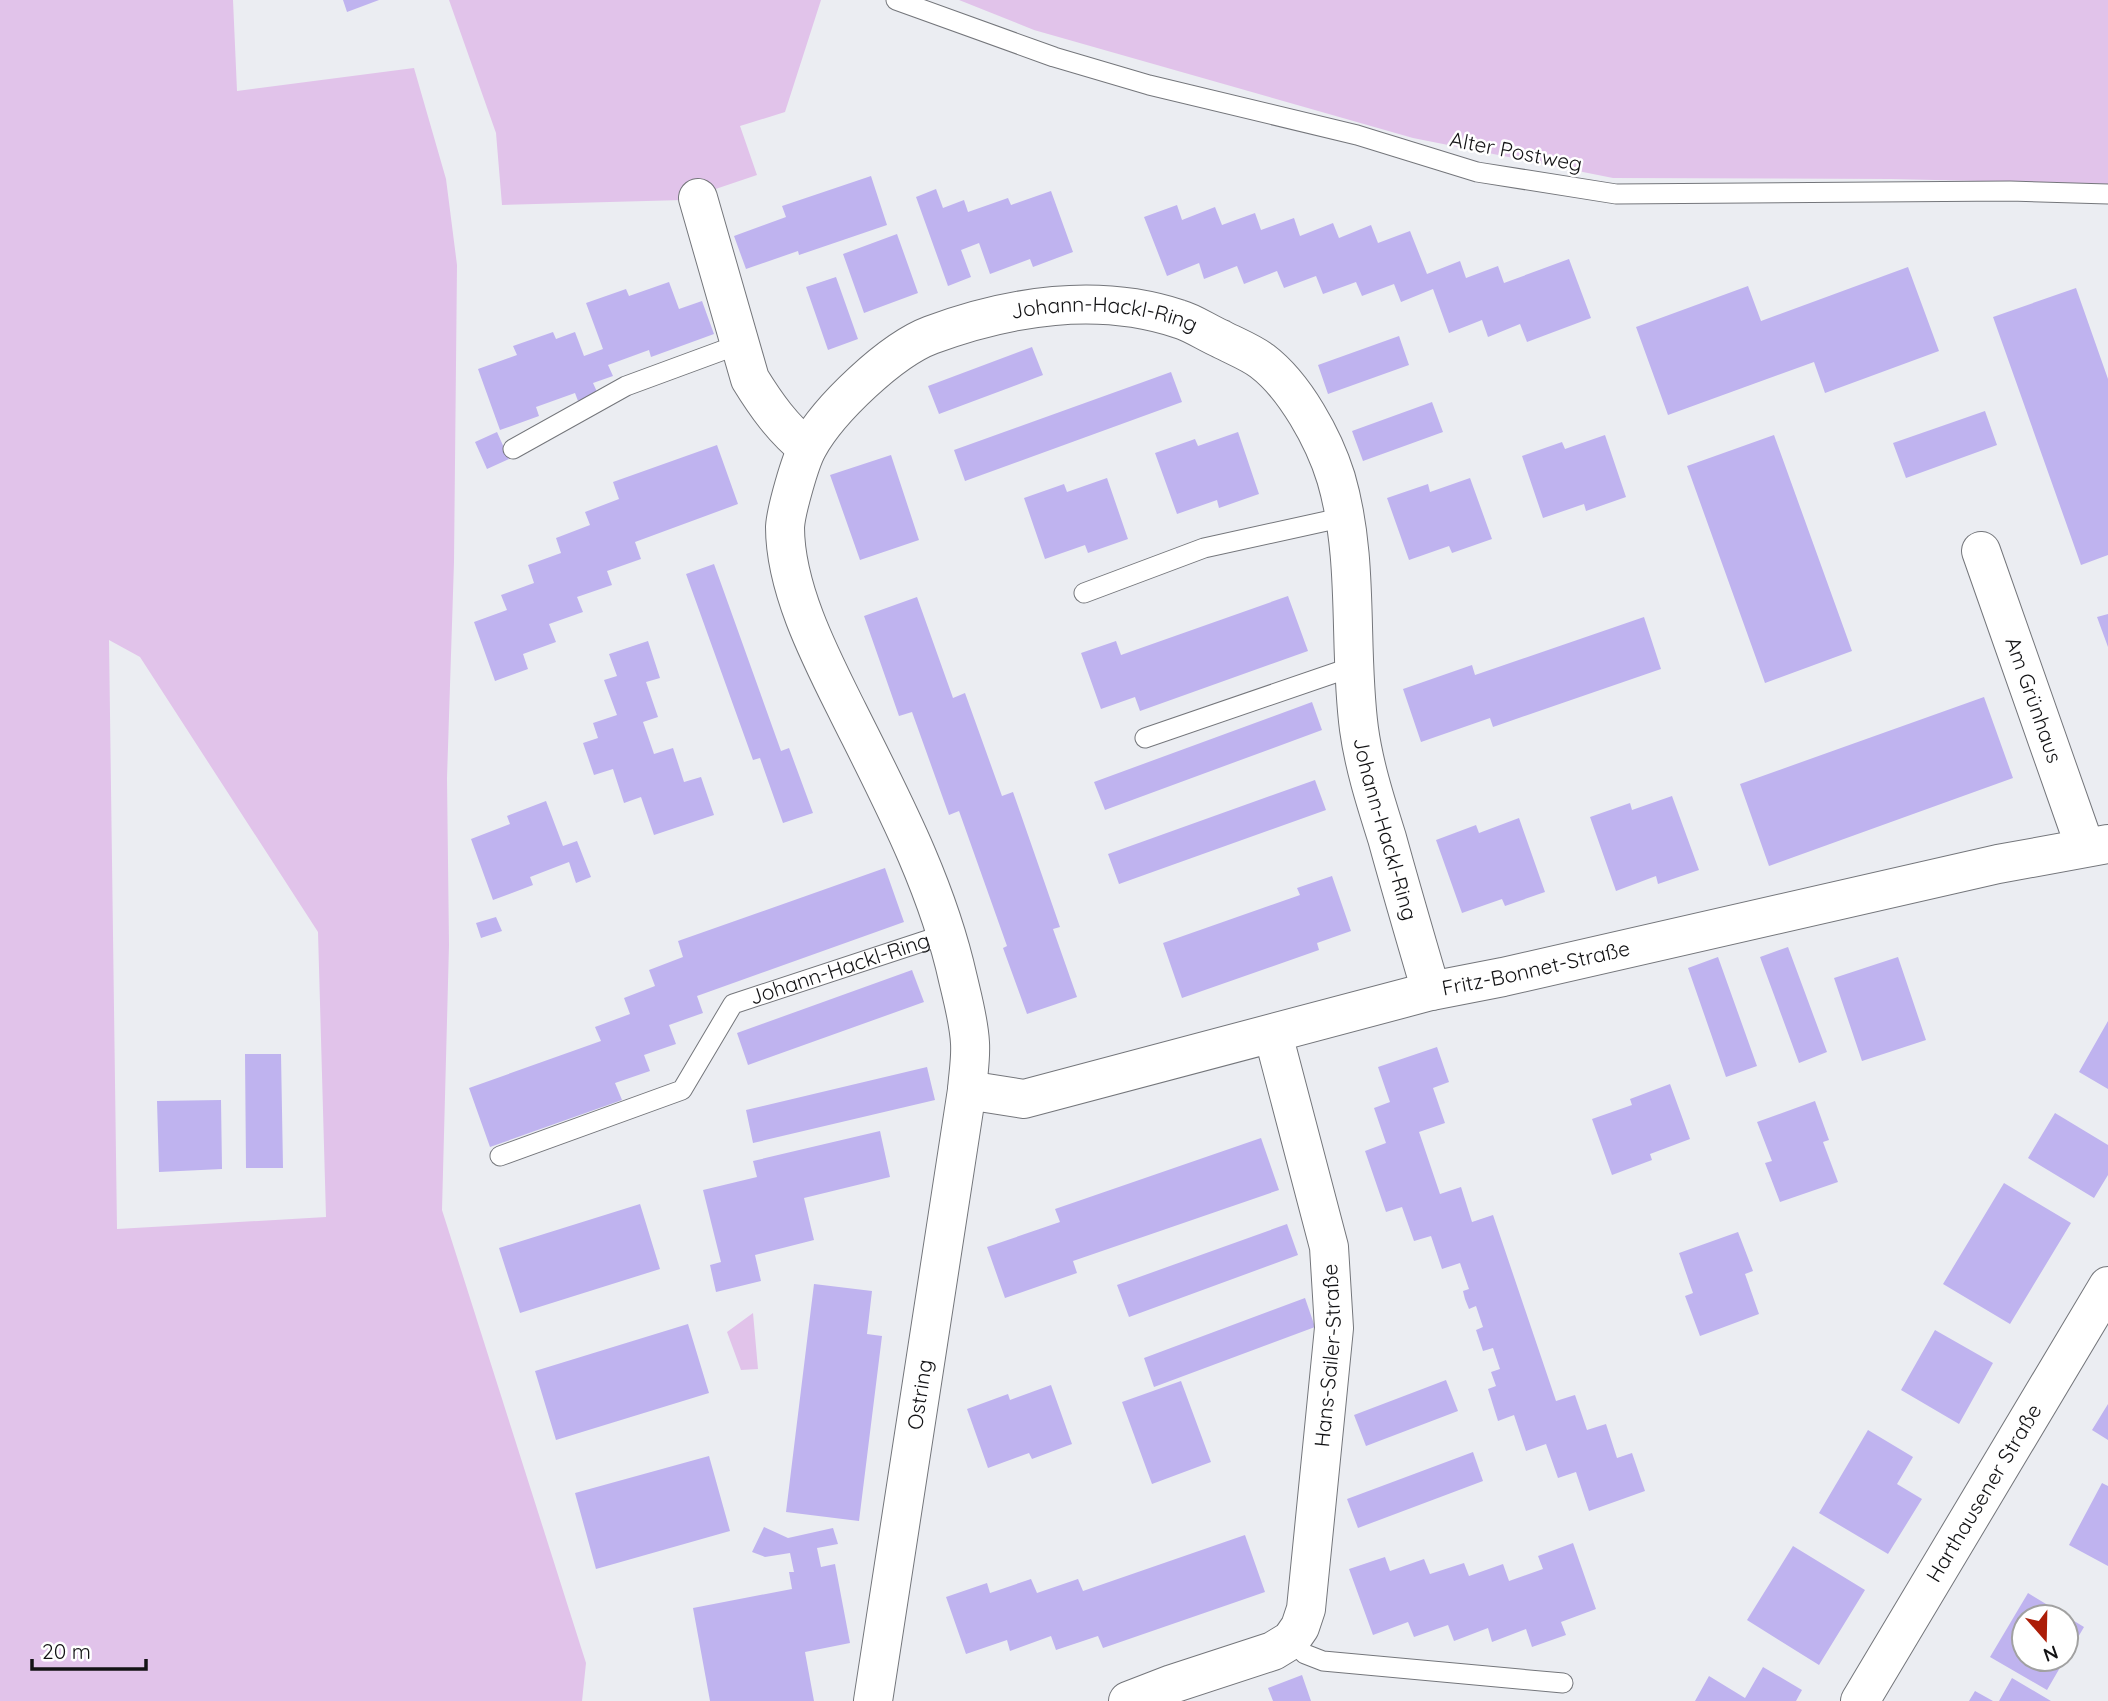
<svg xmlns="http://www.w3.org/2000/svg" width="2108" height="1701" font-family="Quicksand,sans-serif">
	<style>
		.green { fill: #e1c3ea; fill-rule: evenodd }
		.building { fill: #bfb3ef }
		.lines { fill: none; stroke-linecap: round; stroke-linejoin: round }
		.service-casing { stroke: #74767b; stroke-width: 21 }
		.minor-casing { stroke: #74767b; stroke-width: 40 }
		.service { stroke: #fff; stroke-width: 19 }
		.minor { stroke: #fff; stroke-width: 38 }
		.labels { text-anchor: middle; stroke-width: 5; stroke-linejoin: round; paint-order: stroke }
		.street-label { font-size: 21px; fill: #131315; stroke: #fff }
	</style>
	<rect width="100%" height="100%" fill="#ebedf2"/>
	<path class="green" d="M0,0H233L237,91L414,68L446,179L457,265L454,562L447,778L449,945L442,1210L586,1663L582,1701H0ZM109,640L140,657L318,932L326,1217L117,1229Z
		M449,0H821L785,112L740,126L757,175L683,200L502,205L496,133Z
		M959,0H2108V184L1891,179L1613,178L1413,138L1034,30Z
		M753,1313L758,1369L741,1370L727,1332Z"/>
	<path class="building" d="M343,0H379L347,12Z
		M871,176L887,225L799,255L798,251L746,269L734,236L786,217L782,206Z
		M936,189L943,208L964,200L968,212L1008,198L1011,205L1051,191L1073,252L1033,267L1030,259L990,274L979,243L961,250L971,277L948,286L916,197Z
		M1177,205L1182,220L1215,207L1222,225L1255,213L1261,230L1294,218L1300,236L1333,223L1339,238L1371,225L1378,243L1410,231L1427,274L1460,261L1466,278L1498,266L1504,283L1569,259L1591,318L1527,342L1520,324L1488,337L1482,320L1449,333L1433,289L1401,302L1394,284L1362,296L1356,282L1323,294L1316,276L1284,288L1277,271L1244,284L1237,266L1204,279L1199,263L1167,276L1144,217Z
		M897,234L918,293L864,313L843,254Z
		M1908,267L1939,351L1825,393L1814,362L1668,415L1636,327L1748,286L1761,321Z
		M836,277L858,339L828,350L806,287Z
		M669,282L679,309L702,301L714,334L651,357L649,350L608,365L613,376L593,383L598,394L578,401L575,393L536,407L539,416L500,430L478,369L517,355L513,346L553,332L556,339L575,332L584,356L603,349L586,303L626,289L629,296Z
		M2076,288L2108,379V555L2081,565L1993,317Z
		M1399,336L1409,365L1328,394L1318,365Z
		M1032,347L1043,375L939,414L928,386Z
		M1171,372L1182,402L965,481L954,450Z
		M1432,402L1443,432L1363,461L1352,431Z
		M1985,411L1997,445L1906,478L1893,443Z
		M497,432L509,459L487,469L475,442Z
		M1238,432L1259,494L1219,508L1217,500L1177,514L1155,453L1195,439L1198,446Z
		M1605,435L1626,497L1586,511L1584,504L1543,518L1522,456L1562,442L1565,449Z
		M1774,435L1852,651L1765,683L1687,466Z
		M717,445L738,504L635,542L641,559L607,571L612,585L577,597L583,612L549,624L556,642L523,654L528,669L495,681L474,622L507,610L501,595L534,583L528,565L561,553L556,538L590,525L585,512L619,499L613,482Z
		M891,455L919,540L860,560L830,475Z
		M1107,478L1128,539L1088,553L1085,545L1045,559L1024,498L1064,484L1067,492Z
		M1470,478L1492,539L1452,553L1449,546L1409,560L1387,498L1428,484L1430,492Z
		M714,564L781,751L789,748L813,813L783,823L760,758L753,760L686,574Z
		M1288,596L1308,651L1140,711L1135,697L1101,709L1081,653L1116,641L1121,655Z
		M917,597L953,698L965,693L1002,796L1013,792L1060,927L1053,929L1077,997L1027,1014L1003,948L1007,946L959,811L949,815L912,712L899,716L864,616Z
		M2108,614V647L2097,617Z
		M1644,617L1661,669L1493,727L1490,718L1421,742L1403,689L1472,665L1475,675Z
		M648,641L660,678L646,682L658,717L643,722L654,754L673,748L684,782L701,777L714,815L654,835L641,797L624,803L613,769L594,775L583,743L598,738L593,723L617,715L604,680L617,676L609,654Z
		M1984,697L2013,778L1769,866L1740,784Z
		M1312,702L1322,730L1105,810L1094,782Z
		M1315,780L1326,810L1119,884L1108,854Z
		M1672,796L1699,870L1658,884L1656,876L1616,891L1590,817L1630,803L1632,810Z
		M546,801L563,846L577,841L591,877L576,883L569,862L530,877L533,885L493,900L471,839L510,824L507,816Z
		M1519,818L1545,892L1505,906L1502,899L1462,913L1436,840L1476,825L1479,833Z
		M885,868L904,922L697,996L703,1013L669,1025L676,1044L644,1055L650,1071L615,1083L622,1100L490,1147L469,1088L601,1041L595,1027L630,1014L624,998L655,986L649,970L683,957L678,941Z
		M1332,876L1351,931L1317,943L1319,950L1182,998L1163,943L1300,895L1297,888Z
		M496,917L502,931L481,938L476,923Z
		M1788,947L1827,1052L1799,1063L1760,957Z
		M1718,957L1757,1066L1726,1077L1688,968Z
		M1898,957L1926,1040L1862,1061L1834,978Z
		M912,970L924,1002L748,1065L737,1033Z
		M2108,1021V1089L2079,1072Z
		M1437,1047L1449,1082L1433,1088L1445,1123L1419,1132L1440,1194L1461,1187L1472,1222L1493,1215L1556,1401L1575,1395L1587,1430L1606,1424L1617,1458L1632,1453L1645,1491L1589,1511L1576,1472L1558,1478L1546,1444L1526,1451L1514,1415L1498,1421L1488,1389L1496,1386L1491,1372L1500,1369L1493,1348L1483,1351L1476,1330L1483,1327L1476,1306L1469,1309L1465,1299L1463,1291L1469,1289L1460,1263L1442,1269L1431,1236L1414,1241L1402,1207L1386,1212L1365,1151L1386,1143L1374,1108L1390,1102L1378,1067Z
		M245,1054H281L283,1168H246Z
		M927,1067L935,1100L753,1143L746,1110Z
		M1670,1084L1690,1139L1650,1154L1652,1160L1612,1175L1592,1119L1632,1105L1630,1099Z
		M221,1100L222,1169L159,1172L157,1101Z
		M1815,1101L1829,1140L1823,1142L1838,1182L1780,1202L1765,1163L1772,1161L1757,1122Z
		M2055,1113L2108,1145V1175L2094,1198L2028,1158Z
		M880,1131L890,1177L804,1198L814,1240L755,1255L761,1281L716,1292L710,1265L721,1262L703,1190L757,1177L753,1161Z
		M1261,1138L1279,1190L1073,1261L1077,1273L1005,1298L987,1247L1060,1222L1055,1209Z
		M2004,1183L2071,1223L2010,1324L1943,1284Z
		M640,1204L660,1269L520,1313L499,1248Z
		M1287,1224L1298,1255L1129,1317L1117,1285Z
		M1738,1232L1753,1271L1745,1274L1759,1314L1700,1336L1685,1296L1693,1293L1679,1253Z
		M814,1284L872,1291L867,1334L882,1336L859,1521L786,1512Z
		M1305,1298L1315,1327L1154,1387L1144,1358Z
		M688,1324L709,1393L556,1440L535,1371Z
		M1935,1330L1993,1363L1959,1424L1901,1390Z
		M1446,1380L1458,1411L1366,1446L1354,1415Z
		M1181,1381L1211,1462L1152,1484L1122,1402Z
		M1051,1385L1072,1444L1032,1459L1029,1453L988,1468L967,1409L1008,1394L1010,1400Z
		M2108,1404V1440L2092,1430Z
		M1868,1430L1913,1457L1897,1484L1922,1499L1888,1554L1819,1513Z
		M1473,1452L1483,1481L1358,1528L1347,1499Z
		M709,1456L730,1531L596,1569L575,1493Z
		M2102,1483L2108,1486V1566L2069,1545Z
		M764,1527L788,1538L833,1528L838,1544L817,1548L821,1567L835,1564L850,1643L805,1652L814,1701H710L693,1608L792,1589L789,1572H794L790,1553L765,1557L752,1552Z
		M1245,1535L1265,1592L1103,1648L1098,1636L1056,1650L1051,1636L1010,1651L1007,1640L966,1654L946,1597L987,1583L990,1593L1031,1579L1037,1593L1078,1579L1083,1591Z
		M1573,1543L1596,1609L1561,1622L1566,1635L1532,1647L1526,1629L1492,1642L1488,1628L1454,1641L1448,1625L1414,1637L1408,1622L1373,1635L1349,1569L1385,1557L1390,1571L1424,1559L1430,1574L1464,1563L1469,1576L1503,1564L1509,1581L1543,1569L1538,1556Z
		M1793,1546L1865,1590L1819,1665L1747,1620Z
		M2028,1593L2084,1627L2066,1658V1617H2024V1659H2065L2047,1690L1990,1657Z
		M1763,1667L1802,1690L1796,1701H1695L1709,1676L1745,1698Z
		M1302,1675L1311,1701H1273L1268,1688Z
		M2012,1678L2051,1701H1999Z
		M1975,1691L1993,1701H1969Z"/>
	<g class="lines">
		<defs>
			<g id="service">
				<path d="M896,0L1054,57L1149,85L1357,135L1477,172L1616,194L2010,191L2108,194"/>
				<path d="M513,449L626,386L740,344"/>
				<path d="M1084,593L1204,548L1345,517"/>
				<path d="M1145,738L1355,666"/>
				<path id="s1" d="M500,1156L682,1090L733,1004L946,934"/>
				<path d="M1291,1640L1305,1654L1323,1661L1563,1683"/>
			</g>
			<g id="minor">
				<path d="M698,198L750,379C766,405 783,429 807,448"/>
				<path id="s2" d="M1981,551L2085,847"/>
				<path id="s3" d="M967,1090L1024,1099L1431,991L1503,977L1998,864L2108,844"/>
				<path id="s4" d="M873,1701L967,1090C968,1075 971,1059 970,1043C969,1022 963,1000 958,979C937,884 891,798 848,712C821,658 785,589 785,527C786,511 800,461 808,447C829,409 891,350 931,335C1009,306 1098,292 1179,319C1193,323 1207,333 1221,339C1234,346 1250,352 1262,361C1295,386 1324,439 1336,478C1360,560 1348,646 1359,729C1364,766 1376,803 1387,838C1401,889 1416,940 1431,991"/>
				<path id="s5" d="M1128,1701L1172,1684L1273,1651L1291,1640L1300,1627L1306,1609L1334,1328L1329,1247L1273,1034"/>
				<path id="s6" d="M1860,1701L2108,1286"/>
			</g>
		</defs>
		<use href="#service" class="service-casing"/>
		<use href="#minor" class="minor-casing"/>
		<use href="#service" class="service"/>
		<use href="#minor" class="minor"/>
	</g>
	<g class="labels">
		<g class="street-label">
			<text transform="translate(1516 152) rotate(11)" y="7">Alter Postweg</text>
			<text dy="7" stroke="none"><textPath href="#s4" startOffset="1647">Johann-Hackl-Ring</textPath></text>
			<text dy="7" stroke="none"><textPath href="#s2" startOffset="158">Am Grünhaus</textPath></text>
			<text dy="7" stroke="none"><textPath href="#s4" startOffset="2312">Johann-Hackl-Ring</textPath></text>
			<text dy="7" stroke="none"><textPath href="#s3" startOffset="586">Fritz-Bonnet-Straße</textPath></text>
			<text dy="7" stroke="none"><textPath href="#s1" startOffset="406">Johann-Hackl-Ring</textPath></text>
			<text dy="7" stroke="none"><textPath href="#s5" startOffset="464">Hans-Sailer-Straße</textPath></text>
			<text dy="7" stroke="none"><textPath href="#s4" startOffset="310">Ostring</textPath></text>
			<text dy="7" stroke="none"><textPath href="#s6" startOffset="242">Harthausener Straße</textPath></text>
		</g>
	</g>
	<g transform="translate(2045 1638) rotate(160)"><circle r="33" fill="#ffffff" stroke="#a1a1a1" stroke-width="2"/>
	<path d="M0-5L12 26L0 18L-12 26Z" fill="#ac1d08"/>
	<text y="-10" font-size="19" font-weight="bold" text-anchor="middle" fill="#131315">N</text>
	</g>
	<path d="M32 1659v10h114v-10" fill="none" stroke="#131315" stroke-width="3.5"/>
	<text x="42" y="1659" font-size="21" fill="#131315" stroke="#ffffff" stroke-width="5" paint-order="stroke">20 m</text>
</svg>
